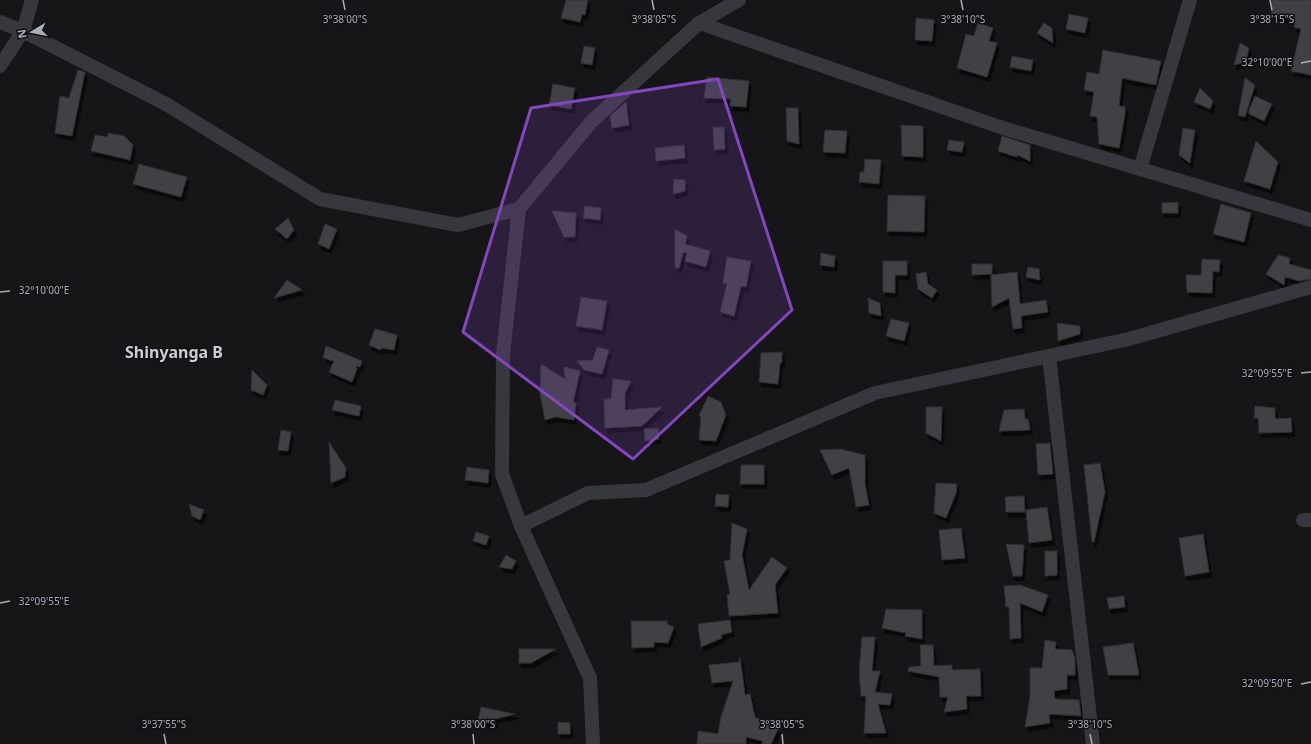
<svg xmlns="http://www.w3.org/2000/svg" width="1311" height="744" font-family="'Noto Sans',sans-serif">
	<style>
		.building { fill: #404145; stroke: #303034; filter: url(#shadow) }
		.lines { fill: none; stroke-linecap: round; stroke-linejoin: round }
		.street { stroke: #37383d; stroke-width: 14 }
		.marked { fill: #8446be; fill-opacity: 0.2; stroke: #8446be; stroke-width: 3; stroke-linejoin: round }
		.ticks { fill: none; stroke: #a8adb8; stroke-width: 1.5 }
		.labels { text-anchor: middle; stroke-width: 3; stroke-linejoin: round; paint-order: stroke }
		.quarter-label { font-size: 16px; font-weight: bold; fill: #c9ccd4; stroke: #111113 }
		.ticks-label { font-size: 10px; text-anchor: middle; fill: #a8adb8; stroke: #111113; stroke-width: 3; stroke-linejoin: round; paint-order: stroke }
	</style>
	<defs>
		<filter id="shadow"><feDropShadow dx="2.5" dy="4.5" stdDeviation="0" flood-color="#0009"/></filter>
	</defs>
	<rect width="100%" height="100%" fill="#161618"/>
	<path class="building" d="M566,0H588L585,15L582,14L580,22L561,18Z
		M1272,0H1311V75L1291,71L1301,29L1294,27L1295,21L1271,15Z
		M1069,14L1088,18L1085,33L1066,29Z
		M916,18L934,20L932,41L915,40Z
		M978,23L993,28L989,41L997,43L987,77L957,68L966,34L974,36Z
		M1044,23L1052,28L1053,43L1037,33Z
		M1240,43L1249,48L1246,62L1234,65Z
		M584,46L595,48L592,65L581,63Z
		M1103,50L1161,61L1156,85L1122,78L1119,106L1125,107V114L1119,148L1099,144L1097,117L1090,116L1094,92L1084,90L1087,72L1099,74Z
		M1012,56L1033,60L1031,71L1010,67Z
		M78,70L85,72L72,136L55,133L60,96L69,98Z
		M707,77L749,81L746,107L730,106L731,99L704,98Z
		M1245,78L1255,85L1245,117L1238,115Z
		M553,84L575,88L571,109L549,105Z
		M1200,88L1213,101L1210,109L1194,102Z
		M1255,96L1272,104L1264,121L1249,114V110Z
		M626,102L629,125L612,128L610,116Z
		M786,108H798L799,144L787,141Z
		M901,125L923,126V157L902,156Z
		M713,127H724L725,149L714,150Z
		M1183,128L1195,130L1190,163L1179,155Z
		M825,130L847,131L845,153L823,152Z
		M108,133L124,136L133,145L130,160L91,151L95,135L108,137Z
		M1002,136L1030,145V161L1017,155V157L998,151Z
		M949,140L964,142L962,152L947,150Z
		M1256,141L1278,162L1270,189L1244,181Z
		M684,145L685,158L656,161L655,148Z
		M865,159L881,160L879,184L859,182L860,172H864Z
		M139,164L187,177L181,197L133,184Z
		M674,179L685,180V191L673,194Z
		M888,195L925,196L924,232L887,231Z
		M1178,202V213H1162V203Z
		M1221,204L1251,213L1244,242L1213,234Z
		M585,206L601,208L600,220L583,218Z
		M552,211L576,213L575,237H564Z
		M288,218L294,230L287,239L275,229Z
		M325,224L337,229L329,249L318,244Z
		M675,229L687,236L685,244L710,251L706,267L685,261L687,252L683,253L679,268H675Z
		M821,253L835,256L834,267L820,265Z
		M1278,255L1290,258L1289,264L1311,270V279L1300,281L1285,277L1284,285L1266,274Z
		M727,257L751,261L746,287L741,286L734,316L720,312L727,284L723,283Z
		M1202,259L1220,260L1219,272L1213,271L1212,293L1187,292L1186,275H1201Z
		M883,261H907V275H895V293L883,292Z
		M972,264H992V274L972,275Z
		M1028,267L1039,269L1040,280L1026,277Z
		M926,272L928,284L937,290L932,298L918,289L916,274Z
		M1017,272L1020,304L1046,300L1048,312L1021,316L1022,328L1013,329L1009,298L992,307L991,275Z
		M287,280L302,290L274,298Z
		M581,297L607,301L602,330L576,326Z
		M868,298L880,303L881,316L869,313Z
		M891,319L909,323L904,341L886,336Z
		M1057,323L1080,326V334L1058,341Z
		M375,329L397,335L394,350L381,348L380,350L369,345Z
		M326,346L362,361L360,367L356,366L357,369L352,382L329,372L334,361L323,358Z
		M597,347L609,350L602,374L584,370L577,361L593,360Z
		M782,352V363H780L778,384L759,382L761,353Z
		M541,364L565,379L564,367L580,371L573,402L576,403L574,420L556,417L545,420L540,394Z
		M252,370L267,385L263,395L251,390Z
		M613,379L631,381L625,393V410L662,407L642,426L605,428L604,399H611Z
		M708,396L721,402L726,415L716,441L699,440L701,417L699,416Z
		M335,400L361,406L359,416L332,410Z
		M1255,406L1275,408V419L1291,418L1292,432L1259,433L1258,418H1254Z
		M926,407H942L941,441L926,433Z
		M1024,409L1025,419H1028L1030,430L999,431L1004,410Z
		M658,428L659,439L645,441L644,429Z
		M281,430L291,432L288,451L278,450Z
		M329,442L346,468L345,477L331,483Z
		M1050,443L1053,474L1038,475L1036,444Z
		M840,449L865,455V484L869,505L856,507L849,468L832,475L820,450Z
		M1100,463L1105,492L1094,542H1092L1084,465Z
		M741,465H764V484H740Z
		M467,467L489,470L488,483L465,480Z
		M936,483L957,484L956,493L946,518L934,513Z
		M716,494L729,495L728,507L715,506Z
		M1024,496L1025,512H1006L1005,497Z
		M189,504L204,510L200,520L192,516Z
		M1047,507L1052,540L1029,543L1026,510Z
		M732,523L747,529L742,555L749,590L772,557L787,568L775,585L778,613L729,616L727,595L730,594L724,561L730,560Z
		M961,528L965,558L942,560L939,530Z
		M476,532L489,536L486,545L473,541Z
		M1203,534L1209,572L1185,576L1179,538Z
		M1006,544L1024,545L1022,576H1013Z
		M1045,551H1057V575L1045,576Z
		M506,555L516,561L512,569L499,567Z
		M1020,585L1048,595L1042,612L1020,603L1021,638L1010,639L1009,607H1006L1004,586Z
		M1124,596L1125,607L1109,609L1107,598Z
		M886,609L922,610V639L905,636L906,633L882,628Z
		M730,620L732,632L721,635L722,638L701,647L698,624Z
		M631,621H667V624L674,627L668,643L654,642V647L632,648Z
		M862,637H875L872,671H880L875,692L892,694L890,705L878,704L886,733H864L866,696H861L859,672Z
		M1045,640L1056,642L1055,649L1072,650L1075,658V675H1067V689L1054,691L1055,699L1079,700L1081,716L1049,714L1050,723L1025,727L1030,697V668H1042Z
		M1133,643L1139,675H1108L1103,647Z
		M920,645H933L934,666L952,665V670L980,669L981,696H966L967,709L944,712L948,697H940L939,677L908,671L909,667L921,666Z
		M519,649H556L531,663H519Z
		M740,657L745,695L750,694L755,717L778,729L771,744H762L763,741L746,737V744H697L698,731L718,734L721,717L733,681L712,683L709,665L739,662Z
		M481,707L515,714L495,719V724L478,721Z
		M558,722L570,723V734H558Z"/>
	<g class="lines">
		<path class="street" d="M0,22L23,31L166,104L320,199L458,225L519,209
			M699,23L1000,127L1311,220
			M0,66L23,31L32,0
			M1140,169L1190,0
			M1049,356L1093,744
			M1303,520H1311
			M521,526L588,493L646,490L875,393L1129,339L1311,287
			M593,744L590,678L521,526L502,474L503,354L519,209L592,121L699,23L739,0"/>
	</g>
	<path class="marked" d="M718,79L792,310L633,459L463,332L531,108Z"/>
	<path class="ticks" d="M343,0L345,10M652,0L654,10M961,0L963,10M1270,0L1272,10M1301,63L1311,61M0,292L10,291M1301,373L1311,372M0,603L10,601M1301,684L1311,682M164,734L166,744M473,734L474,744M782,734L783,744M1090,734L1092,744"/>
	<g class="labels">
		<g class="quarter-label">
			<text x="174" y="358">Shinyanga B</text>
		</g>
	</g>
	<g class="ticks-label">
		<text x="345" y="23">3°38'00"S</text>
		<text x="654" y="23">3°38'05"S</text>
		<text x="963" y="23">3°38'10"S</text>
		<text x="1272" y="23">3°38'15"S</text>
		<text x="1267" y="66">32°10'00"E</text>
		<text x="44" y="294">32°10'00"E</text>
		<text x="1267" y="377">32°09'55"E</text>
		<text x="44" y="605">32°09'55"E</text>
		<text x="1267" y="687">32°09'50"E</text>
		<text x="164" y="728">3°37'55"S</text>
		<text x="473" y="728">3°38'00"S</text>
		<text x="782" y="728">3°38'05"S</text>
		<text x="1090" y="728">3°38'10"S</text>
	</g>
	<g transform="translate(32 32) rotate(260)" stroke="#111113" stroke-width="3" paint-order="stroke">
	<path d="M0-3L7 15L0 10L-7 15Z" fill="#a8adb8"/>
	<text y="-6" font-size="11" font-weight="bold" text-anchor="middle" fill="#a8adb8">N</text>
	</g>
</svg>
